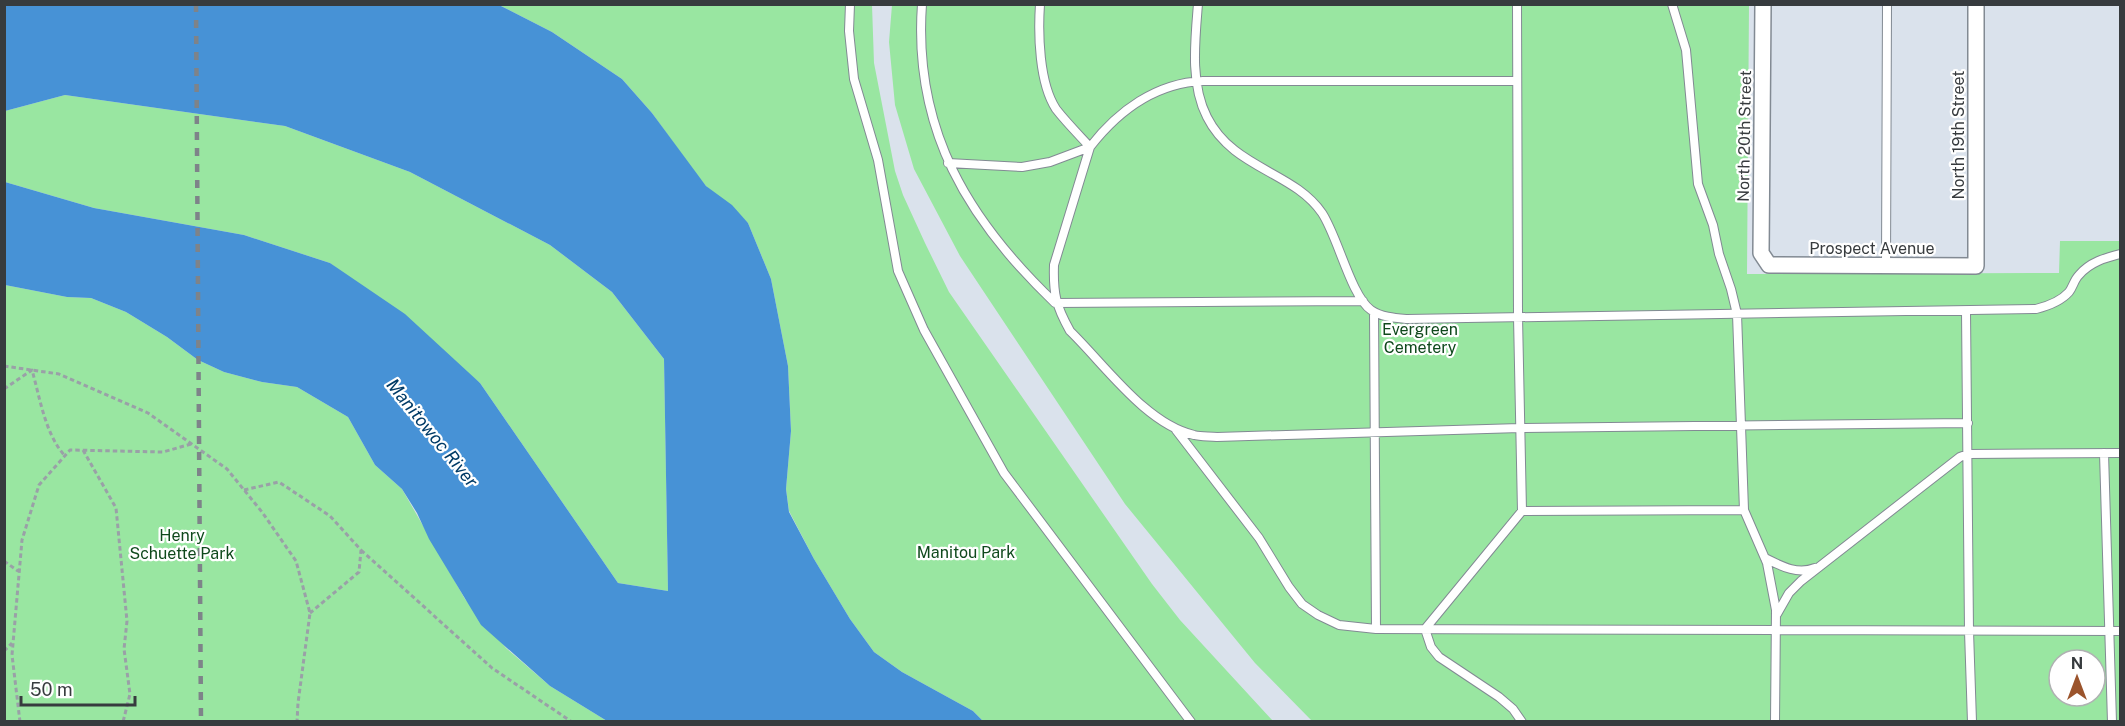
<svg xmlns="http://www.w3.org/2000/svg" width="2125" height="726" font-family="'Public Sans',sans-serif">
	<style>
		.green { fill: #99e6a1; fill-rule: evenodd }
		.water { fill: #4792d6 }
		.lines { fill: none; stroke-linecap: round; stroke-linejoin: round }
		.service-casing { stroke: #828a93; stroke-width: 10 }
		.minor-casing { stroke: #828a93; stroke-width: 18 }
		.path { stroke: #9aa0a7; stroke-width: 3; stroke-dasharray: 4.5 3; stroke-linecap: butt }
		.service { stroke: #fff; stroke-width: 8 }
		.minor { stroke: #fff; stroke-width: 15 }
		.rail { stroke: #7e8389; stroke-width: 4.5; stroke-dasharray: 8 8; stroke-linecap: butt }
		.labels { text-anchor: middle; stroke-width: 4.5; stroke-linejoin: round; paint-order: stroke }
		.street-label { font-size: 16px; fill: #373b3e; stroke: #fff }
		.park-label { font-size: 16px; fill: #0f491c; stroke: #fff }
		.water-label { font-size: 18px; font-style: italic; fill: #003b67; stroke: #fff }
	</style>
	<rect width="100%" height="100%" fill="#dae2ec"/>
	<path class="green" d="M499,5H872L874,63L895,171L903,195L925,243L949,292L1152,584L1180,620L1273,721H983L973,711L902,672L874,652L850,619L814,559L789,511L786,489L791,431L788,366L771,279L748,223L706,186L696,174L652,113L622,79L552,32Z
		M892,5H1749L1747,274L2059,273L2060,241H2120V721H1312L1255,663L1125,504L960,256L914,169L895,105L889,42ZM2059,660H2095V696H2059Z
		M65,95L285,126L410,172L550,245L612,292L664,359L668,591L618,583L480,383L330,263L244,235L94,208L5,182V111Z
		M5,285L67,297L91,298L126,312L167,337L198,360L224,372L262,382L297,387L348,417L375,465L402,489L465,599L506,648L550,686L607,721L5,722Z"/>
	<path class="water" d="M5,4L499,5L552,32L622,79L652,113L706,186L732,205L748,223L771,279L788,366L791,431L786,489L789,512L814,559L850,619L874,652L902,672L973,711L983,721H607L550,686L481,625L429,539L417,513L402,489L375,465L348,417L297,387L262,382L224,372L198,360L167,337L126,312L91,298L67,297L5,285V182L94,208L244,235L330,263L405,314L480,383L618,583L668,591L664,359L612,292L550,245L410,172L285,126L65,95L5,111Z"/>
	<g class="lines">
		<defs>
			<path id="service" d="M850,4L849,31L854,79L878,160L898,271L924,330L1004,473L1191,722
				M922,4C913,130 968,220 1055,303L1363,301
				M1198,4C1195,41 1190,84 1207,117C1233,169 1293,171 1322,213C1338,237 1351,296 1371,310C1381,317 1395,318 1407,319L2036,309C2048,306 2060,302 2069,292C2073,287 2074,280 2079,275C2090,262 2105,258 2120,254
				M1517,4L1518,317L1522,511
				M1672,4L1686,50L1698,184L1713,225L1719,254L1731,289L1737,314L1744,510L1767,563L1776,610L1775,722
				M1517,81H1203C1156,83 1118,111 1090,147L1054,265C1053,294 1056,306 1070,331C1105,365 1146,424 1194,435C1201,437 1210,436 1217,437L1520,428L1968,423
				M948,163L1022,167L1050,162L1090,147C1079,135 1066,122 1056,109C1039,83 1038,34 1040,4
				M1886,266L1887,4
				M1966,311L1969,631L1972,722
				M1374,312L1376,629
				M1176,430L1259,538L1289,587L1302,604L1318,615L1339,625L1376,629L2120,631
				M2104,453L2112,722
				M1765,558C1781,566 1797,575 1815,568
				M1777,614L1789,593L1801,581L1960,457L1968,454L2120,453
				M1522,722L1513,709L1499,697L1439,657L1431,647L1425,629L1522,511L1744,510"/>
			<path id="minor" d="M1763,4L1761,253L1769,265L1976,266V4"/>
		</defs>
		<use href="#service" class="service-casing"/>
		<use href="#minor" class="minor-casing"/>
		<path class="path" d="M4,366L59,374L148,413L227,469L262,512L296,561L310,613L298,703L297,722
			M4,389L32,370C40,398 45,434 65,456
			M83,450L116,508L127,621L124,649L130,694L123,722
			M244,490L279,482L330,516L361,550L359,572L310,613
			M361,550L492,668L572,722
			M4,561L18,571
			M4,651L12,643
			M20,722L12,655L22,540L39,485L70,450L163,452L191,444"/>
		<use href="#service" class="service"/>
		<use href="#minor" class="minor"/>
		<path class="rail" d="M196,4L201,722"/>
	</g>
	<g class="labels">
		<g class="street-label">
			<text transform="translate(1958 135) rotate(-90)" y="6">North 19th Street</text>
			<text transform="translate(1744 136) rotate(-89)" y="6">North 20th Street</text>
			<text x="1872" y="254">Prospect Avenue</text>
		</g>
		<g class="park-label">
			<text x="1420" y="335">Evergreen<tspan x="1420" dy="18">Cemetery</tspan></text>
			<text x="182" y="541">Henry<tspan x="182" dy="18">Schuette Park</tspan></text>
			<text x="966" y="558">Manitou Park</text>
		</g>
		<g class="water-label">
			<text transform="translate(432 433) rotate(51)" y="6">Manitowoc River</text>
		</g>
	</g>
	<rect width="2125" height="726" fill="none" stroke="#373b3e" stroke-width="12"/>
	<g transform="translate(2077 678)"><circle r="28" fill="#ffffff" stroke="#afb1b2" stroke-width="1.5"/>
	<path d="M0-4.5L10 22L0 15L-10 22Z" fill="#9b542c"/>
	<text y="-9" font-size="16" font-weight="bold" text-anchor="middle" fill="#373b3e">N</text>
	</g>
	<path d="M21 696v9h114v-9" fill="none" stroke="#373b3e" stroke-width="3"/>
	<text x="30" y="696" font-size="18" fill="#373b3e" stroke="#ffffff" stroke-width="4.5" paint-order="stroke">50 m</text>
</svg>
